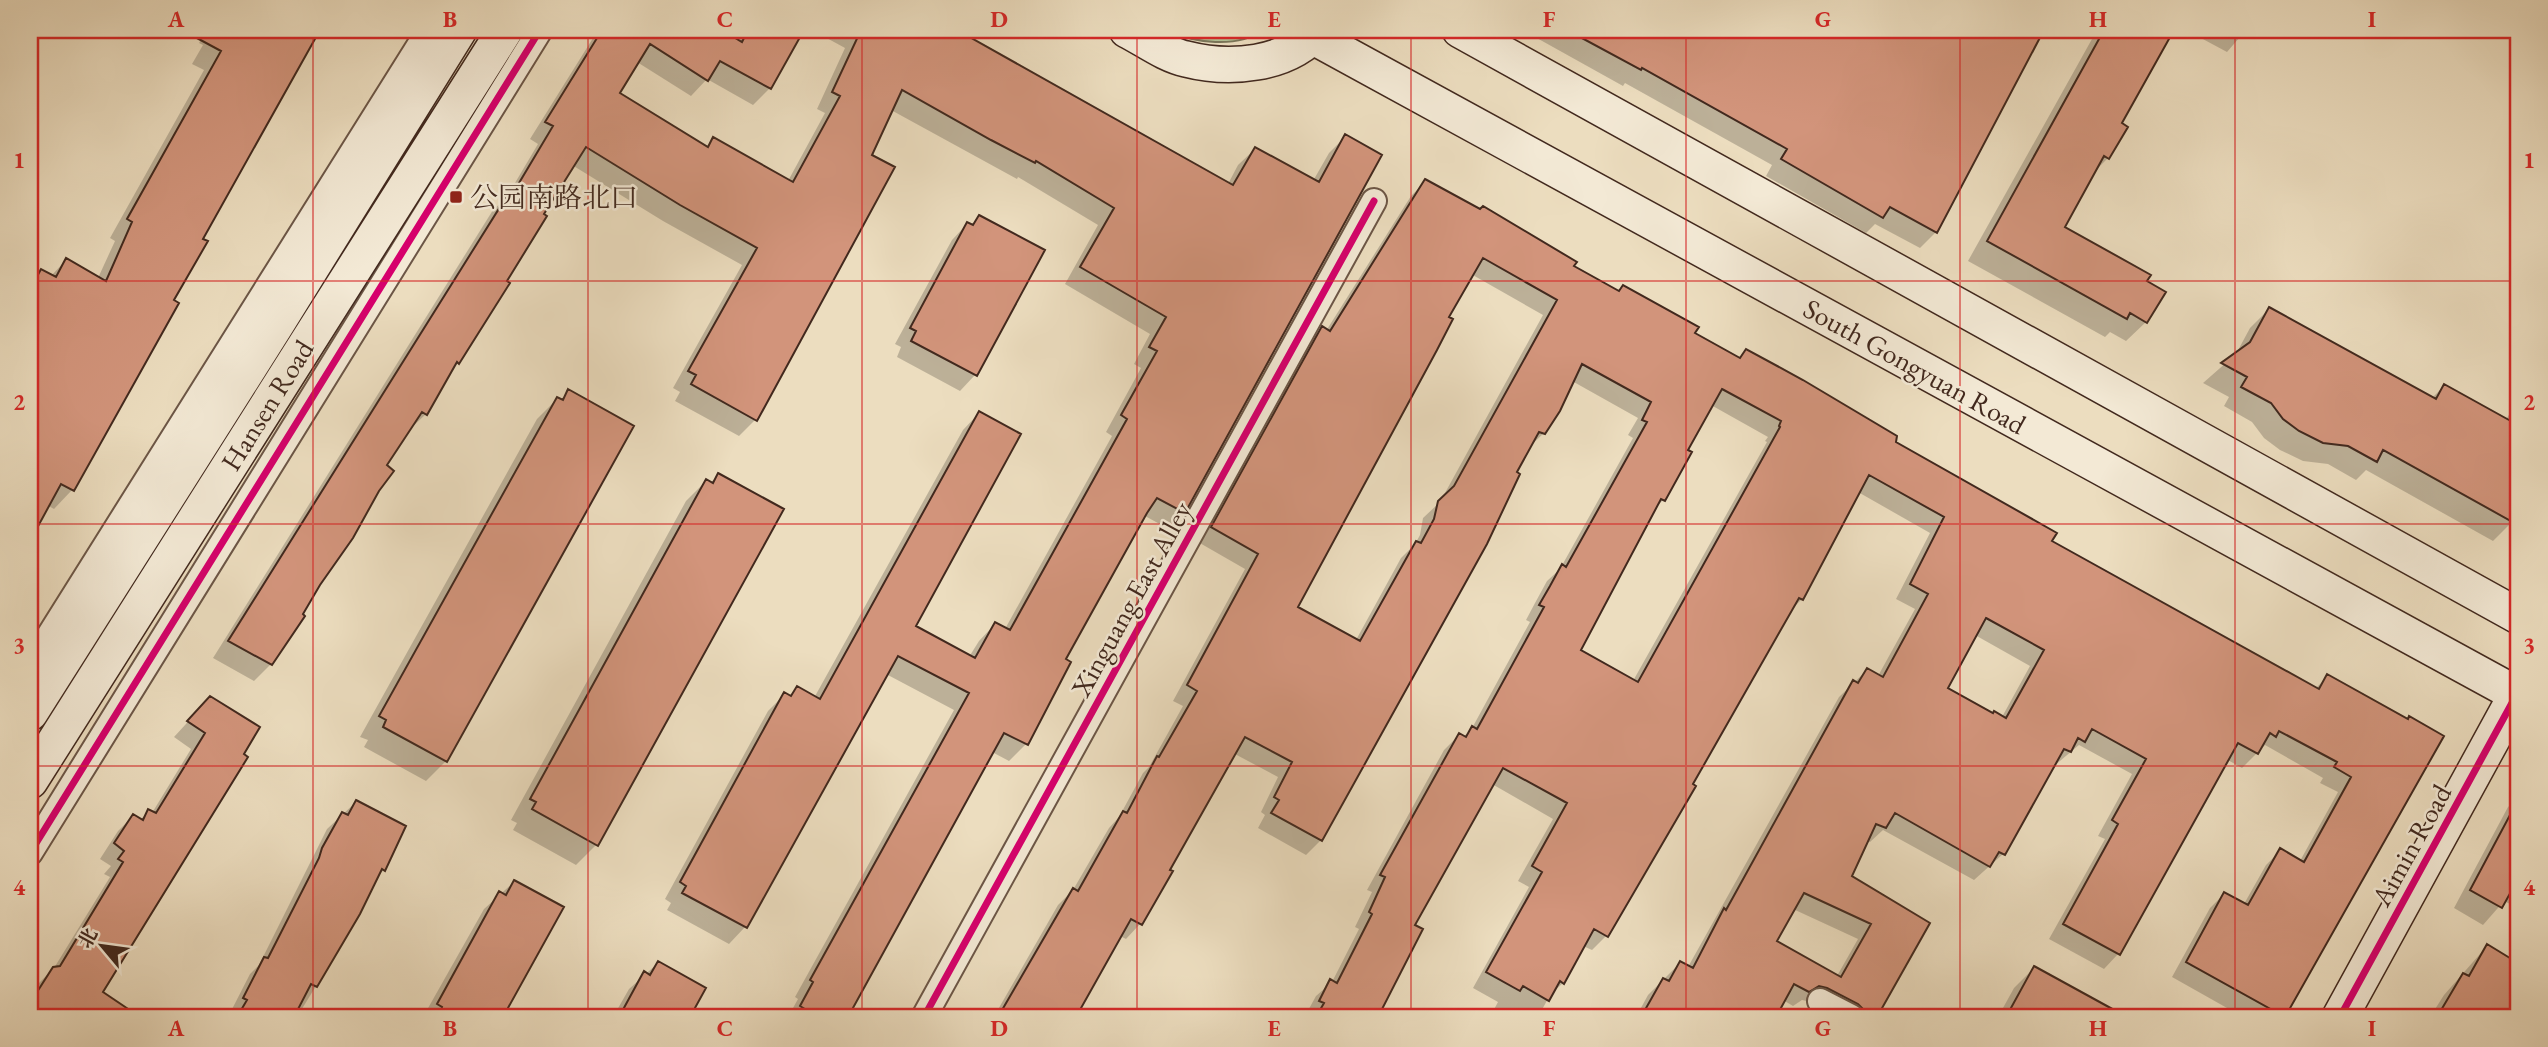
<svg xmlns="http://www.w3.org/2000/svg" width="2548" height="1047" font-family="'EB Garamond','Noto Serif SC',serif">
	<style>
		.green { fill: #b2c296; stroke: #7a765a; stroke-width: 2 }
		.shadow { fill: #0003; fill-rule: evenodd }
		.building { fill: #d2947b; stroke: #42291e; stroke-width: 2; fill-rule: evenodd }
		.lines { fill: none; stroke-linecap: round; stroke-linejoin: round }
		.street-casing { stroke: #6c5646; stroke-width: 28 }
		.secondary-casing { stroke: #42291e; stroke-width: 38 }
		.street { stroke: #f3e9d5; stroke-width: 24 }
		.secondary { stroke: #f3e9d5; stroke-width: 35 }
		.cycleway-casing { stroke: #f3e9d5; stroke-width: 11 }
		.cycleway { stroke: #d6006c; stroke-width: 7 }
		.grid { fill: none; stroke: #d62828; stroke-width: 2; stroke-opacity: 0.55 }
		.poi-dot { fill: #8f2418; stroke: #f3e9d5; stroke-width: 2.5 }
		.labels { text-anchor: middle; stroke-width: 5; stroke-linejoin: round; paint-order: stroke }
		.poi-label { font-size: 28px; fill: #42291e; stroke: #f3e9d5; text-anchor: start }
		.street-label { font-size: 28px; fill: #42291e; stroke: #f3e9d5 }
		.neatline { fill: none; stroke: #d62828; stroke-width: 2.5 }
		.grid-label { font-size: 23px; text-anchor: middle; font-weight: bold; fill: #d62828 }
	</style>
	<rect width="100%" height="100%" fill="#ecddbf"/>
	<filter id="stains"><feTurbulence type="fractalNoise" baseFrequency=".00286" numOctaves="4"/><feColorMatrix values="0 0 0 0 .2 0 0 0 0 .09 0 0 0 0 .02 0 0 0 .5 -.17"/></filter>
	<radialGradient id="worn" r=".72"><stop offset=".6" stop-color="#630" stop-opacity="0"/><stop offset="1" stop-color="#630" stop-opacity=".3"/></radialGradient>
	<path class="green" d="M1165,30H1264C1236,49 1195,43 1165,30Z"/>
	<path class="shadow" d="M207,30H318L201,239L171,301L177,304L72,490L54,509L47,505L42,514L30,527V264L51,276L66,260L98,278L115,241L110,238L204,70L192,64L203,45L199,43Z
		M598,30H719L736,41L742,30H802L770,88L753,105L707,79L691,96L637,62L617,93L706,147L713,140L788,181L825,113L817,109L845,48L812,30H953L1228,184L1238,165L1255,149L1313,181L1329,153L1345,137L1184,512L1167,528L1145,516L1064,660L1068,663L1026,744L1009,761L992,752L850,1010L859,1016L858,1017H788L798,999L795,997L954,710L886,674L745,927L729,944L667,910L671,903L665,899L768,711L784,695L788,697L797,688L814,698L963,430L979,413L913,627L969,657L979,641L995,624L1005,629L1112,436L1106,432L1141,368L1134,364L1150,334L1065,284L1098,225L1018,177L1017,179L891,110L755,420L739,436L675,401L680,392L673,388L742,265L663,221L572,165L468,347L451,368L426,414L409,430L385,466L377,490L271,664L254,681L213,658L493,210L506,198L538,144L530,139Z
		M1527,30H2042L1936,232L1920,248L1875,224L1866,233L1766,176L1772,165L1625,83L1623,86L1526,32Z
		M2097,30H2156L2168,37L2120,124L2108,158L2091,175L2062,227L2145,282L2146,322L2126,341L2110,332L2105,337L1968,261Z
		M2186,30H2246L2227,52Z
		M1426,181L1572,267L1738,359L1746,351L2050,542L2315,689L2328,676L2408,721L2442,736L2282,1017H2243L2172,977L2210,908L2224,894L2244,904L2266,865L2281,850L2300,861L2338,792L2320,783L2323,778L2265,745L2242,768L2226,759L2118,954L2104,969L2049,939L2105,839L2098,836L2132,774L2079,745L2054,766L2003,854L1974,880L1883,830L1870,842L1867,841L1849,877L1928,924L1875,1017H1841L1811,1002L1802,1000L1793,1006L1783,1000L1774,1017H1636L1648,995L1680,963L1688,967L1839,697L1867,670L1878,676L1915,609L1896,599L1930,533L1858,492L1802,599L1790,611L1606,936L1592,950L1583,946L1563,983L1550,995L1538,1017H1490L1498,1002L1473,988L1529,887L1518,881L1553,819L1492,784L1413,926L1420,930L1376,1017L1305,1016L1316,996L1332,982L1359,929L1355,927L1372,892L1367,890L1444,750L1459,735L1463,737L1471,730L1530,622L1526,620L1535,603L1547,581L1560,569L1633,438L1628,435L1638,418L1572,381L1544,433L1528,448L1321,840L1306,855L1258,828L1265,815L1261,812L1278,777L1233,753L1167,870L1170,872L1140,924L1126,939L1120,936L1077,1012L1087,1017H987L993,1011L996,1013L1058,905L1073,890L1109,828L1119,817L1143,773L1149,767L1183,706L1173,701L1245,569L1198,542L1307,343L1322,329L1326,331L1411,196ZM1471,274L1543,315L1440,502L1423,518L1420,535L1415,544L1401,558L1356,640L1296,608ZM1711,405L1768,437L1765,441L1767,442L1633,681L1579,651L1653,511L1663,500L1686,451ZM1975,635L2030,666L2002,717L1992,715L1946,689ZM1793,909L1858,939L1837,976L1775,942Z
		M979,217L1042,251L975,375L960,391L897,357L901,347L895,344L952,240L967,224L971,226Z
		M2269,309L2431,399L2444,386L2506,420L2518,398V511L2512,522L2493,541L2366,470L2356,480L2328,464L2303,461L2280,450L2264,438L2252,422L2224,406L2229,397L2203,383L2236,354L2250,328Z
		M569,392L446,761L426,781L364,747L368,740L360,737L537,419L557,399L560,400Z
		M719,475L596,845L576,865L513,830L517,823L511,820L686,501L706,481L710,483Z
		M196,713L258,728L101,993L136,1017H30V997L38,984L54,968L110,877L104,874L111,866L100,859L118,831L133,816L140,820L149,811L152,813L191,749L174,737Z
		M2518,797V908L2504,901L2483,925L2454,908L2508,807Z
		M356,802L384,870L376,877L316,986L297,1017H228L250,974L259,965L327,829Z
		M514,882L561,908L499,1017H423L484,909Z
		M2487,946L2518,965V1017H2430L2444,995Z
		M658,963L704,989L688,1017H613L629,989Z
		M2034,968L2124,1017H1998L2014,988Z"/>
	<path class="building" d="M182,30H320L203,239L208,241L174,300L179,303L74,491L61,484L30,541V290L41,269L56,277L66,258L106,281L132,222L127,219L221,51Z
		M602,30H722L742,42L748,30H804L771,89L720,61L708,81L650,44L620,93L708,147L713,137L793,182L840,96L832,92L861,30H957L1233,185L1255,147L1319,182L1345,134L1382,155L1185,513L1157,498L1147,513L1066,659L1071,662L1028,745L1004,733L848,1017H818L800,1006L813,982L810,980L969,693L898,656L747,928L682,893L686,886L680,882L784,692L791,696L797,686L820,699L979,411L1021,434L916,626L975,658L995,622L1010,630L1127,419L1121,415L1157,351L1149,347L1166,317L1080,267L1114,208L1036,161L1035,163L991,140L902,90L872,155L895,167L757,421L691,384L696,375L688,371L757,248L680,205L586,147L544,214L547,216L507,281L510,283L469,348L459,364L457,362L427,415L422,412L387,465L394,471L379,491L353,538L320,585L303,614L305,616L272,665L228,641L510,191L513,193L553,126L545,122Z
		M1567,30H2044L1937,233L1890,207L1883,218L1781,159L1787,149L1642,68L1641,70Z
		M2104,30H2174L2122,123L2128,127L2109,159L2104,156L2065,227L2151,275L2147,281L2166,292L2147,323L2130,313L2127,319L1987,241Z
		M1425,179L1480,209L1483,206L1577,262L1574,266L1619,291L1623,285L1699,327L1695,333L1740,358L1746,349L1803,380L1897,436L1896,442L2057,533L2052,541L2319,689L2327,674L2408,719L2409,716L2444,736L2285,1017L2186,962L2224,892L2248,905L2280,848L2304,862L2351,777L2334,767L2337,762L2279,731L2276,737L2270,733L2258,754L2238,743L2120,955L2063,924L2118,824L2112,820L2146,759L2092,729L2085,742L2078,738L2071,752L2064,749L2005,855L1999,852L1990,867L1895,813L1886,828L1876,824L1852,876L1930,923L1877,1017H1866L1864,1010L1858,1004L1827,988L1819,986L1809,992L1794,984L1776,1017H1641L1663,978L1669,981L1680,961L1693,968L1724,908L1726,910L1853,680L1858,683L1867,668L1883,677L1928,594L1910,584L1944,517L1869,475L1803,600L1799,598L1693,784L1696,786L1608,937L1594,929L1564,984L1560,981L1549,1001L1523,986L1520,991L1486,972L1542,872L1532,866L1567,803L1503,768L1415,925L1423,929L1378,1017H1316L1324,1003L1319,1001L1330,979L1337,983L1372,914L1369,912L1385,877L1380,875L1459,733L1466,737L1472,726L1477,729L1544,607L1539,605L1550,586L1562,564L1566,567L1647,422L1642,420L1651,402L1582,364L1560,411L1545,434L1539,432L1517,472L1520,474L1487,544L1322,841L1271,813L1279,800L1274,797L1292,762L1245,737L1170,870L1173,871L1142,925L1131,919L1076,1017H998L1073,888L1078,891L1123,811L1127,813L1157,756L1159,757L1197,691L1187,685L1258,554L1211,527L1322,326L1330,331ZM1483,258L1557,300L1454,486L1438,501L1434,519L1421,543L1416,541L1360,641L1298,607L1437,350L1453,319L1449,317ZM1722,389L1781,421L1779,426L1780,427L1638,682L1581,650L1661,499L1665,501L1692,452L1688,450ZM1986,618L2044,650L2006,718L1994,711L1993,713L1948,688ZM1804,893L1871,924L1841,977L1777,941Z
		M979,215L1045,250L977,376L911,341L916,331L910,328L967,222L973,225Z
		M2269,307L2436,399L2444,384L2518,425V525L2383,450L2377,462L2348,446L2323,443L2299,431L2283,419L2271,403L2241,387L2247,377L2221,363L2250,342Z
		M568,389L634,426L447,762L383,727L386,720L379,716L557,397L563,400Z
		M718,473L784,509L598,846L532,809L536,802L530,799L706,479L713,483Z
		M210,696L260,727L244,754L248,757L103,992L140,1017H30V1003L53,967L60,966L123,862L118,859L124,851L114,843L133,814L143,820L148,809L156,813L205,733L187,721Z
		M356,800L406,826L385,871L382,869L360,914L317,987L311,984L294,1017H237L247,1000L243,998L264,957L268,958L319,858L322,848L342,812L348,815Z
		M2518,800V879L2502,908L2470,890Z
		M514,880L564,907L503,1017H438L442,1007L437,1004L482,922L499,891L506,895Z
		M2487,944L2518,963V1017H2437L2463,973L2469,976Z
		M658,961L706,988L690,1017H619L644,971L650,975Z
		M2034,966L2127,1017H2006Z"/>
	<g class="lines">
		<defs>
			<path id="street" d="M30,666L429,30
				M30,853L540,30
				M1820,1001L1851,1017
				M924,1017L1374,201"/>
			<path id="secondary" d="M1127,30C1145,39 1166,55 1186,59C1229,70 1287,66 1318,30
				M1460,30L2518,616
				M1312,36L2518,695
				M30,713L276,325L459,30
				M30,781L505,30
				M2340,1017L2518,692"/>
		</defs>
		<use href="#street" class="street-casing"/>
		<use href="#secondary" class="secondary-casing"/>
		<use href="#street" class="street"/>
		<use href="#secondary" class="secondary"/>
		<defs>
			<path id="cycleway" d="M30,853L540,30
				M924,1017L1374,201
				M2340,1017L2518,692"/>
		</defs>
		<use href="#cycleway" class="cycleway-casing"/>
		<use href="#cycleway" class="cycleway"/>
	</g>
	<path class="grid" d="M313,30V1017M588,30V1017M862,30V1017M1137,30V1017M1411,30V1017M1686,30V1017M1960,30V1017M2235,30V1017M30,281H2518M30,524H2518M30,766H2518"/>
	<rect class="poi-dot" x="449" y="190" width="14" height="14" rx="3.5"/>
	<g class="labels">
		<g class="poi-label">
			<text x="470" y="207">公园南路北口</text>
		</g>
		<g class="street-label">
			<text transform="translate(1915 366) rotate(29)" y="10">South Gongyuan Road</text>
			<text transform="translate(267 405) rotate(-58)" y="10">Hansen Road</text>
			<text transform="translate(1131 599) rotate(-61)" y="10">Xinguang East Alley</text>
			<text transform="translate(2411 845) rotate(-61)" y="10">Aimin Road</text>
		</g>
	</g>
	<rect width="2548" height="1047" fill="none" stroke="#ecddbf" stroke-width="77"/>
	<g transform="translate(102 946) rotate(299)" stroke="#f3e9d5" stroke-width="5" paint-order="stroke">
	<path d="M0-5L12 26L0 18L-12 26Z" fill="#42291e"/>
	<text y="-10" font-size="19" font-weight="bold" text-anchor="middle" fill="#42291e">北</text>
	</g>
	<rect x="38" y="38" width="2472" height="971" class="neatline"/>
	<g class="grid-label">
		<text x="176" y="27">A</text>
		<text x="450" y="27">B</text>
		<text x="725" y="27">C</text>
		<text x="999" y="27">D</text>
		<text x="1274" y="27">E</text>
		<text x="1549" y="27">F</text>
		<text x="1823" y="27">G</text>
		<text x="2098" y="27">H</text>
		<text x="2372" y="27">I</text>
		<text x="19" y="168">1</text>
		<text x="2529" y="168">1</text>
		<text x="19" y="410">2</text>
		<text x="2529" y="410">2</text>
		<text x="19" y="653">3</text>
		<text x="2529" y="653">3</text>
		<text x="19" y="895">4</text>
		<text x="2529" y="895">4</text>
		<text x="176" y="1036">A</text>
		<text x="450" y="1036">B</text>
		<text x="725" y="1036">C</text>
		<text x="999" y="1036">D</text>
		<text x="1274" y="1036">E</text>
		<text x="1549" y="1036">F</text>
		<text x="1823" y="1036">G</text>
		<text x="2098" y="1036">H</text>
		<text x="2372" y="1036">I</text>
	</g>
	<rect width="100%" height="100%" filter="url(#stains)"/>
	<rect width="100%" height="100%" fill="url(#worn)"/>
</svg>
